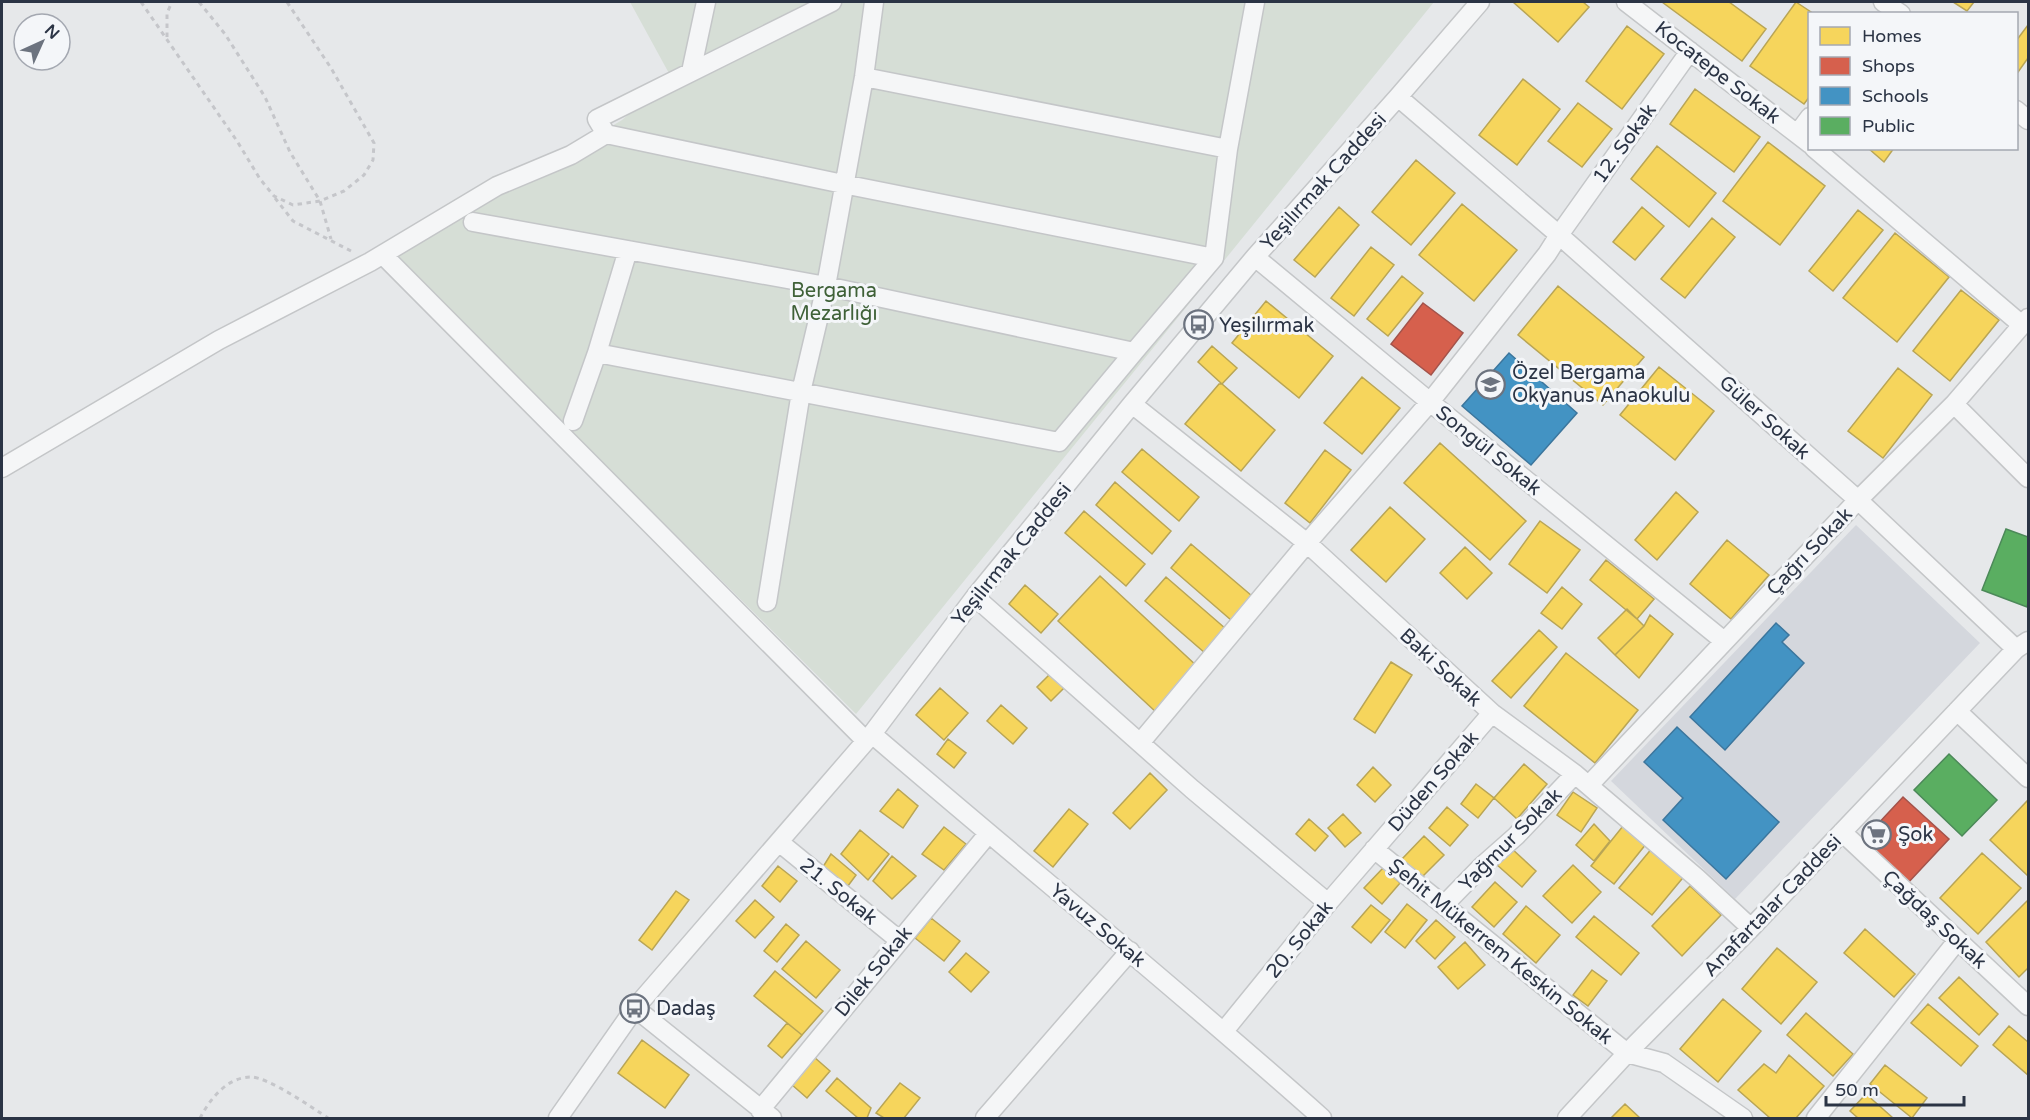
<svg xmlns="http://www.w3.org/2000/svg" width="2030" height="1120" font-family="'Varela Round',sans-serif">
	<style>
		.built { fill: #d4d7dd }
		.green { fill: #d6ded6 }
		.homes { fill: #f6d55c; stroke: #b9a555; stroke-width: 1.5 }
		.shops { fill: #d6604d; stroke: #a3534b; stroke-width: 1.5 }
		.schools { fill: #4393c3; stroke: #3c769d; stroke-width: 1.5 }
		.public { fill: #5aae61; stroke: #4c8959; stroke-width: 1.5 }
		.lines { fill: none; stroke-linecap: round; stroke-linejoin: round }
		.minor-casing { stroke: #c4c6c8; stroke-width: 21 }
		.path { stroke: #c5c6ca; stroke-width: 3; stroke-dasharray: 4.5 4.5; stroke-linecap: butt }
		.minor { stroke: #f5f6f7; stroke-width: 18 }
		.labels { text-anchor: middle; stroke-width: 6; stroke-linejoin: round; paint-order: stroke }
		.street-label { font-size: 20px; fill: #2b3445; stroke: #f4f6f9 }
		.park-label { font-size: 20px; fill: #3f6138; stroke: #f4f6f9 }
		.poi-label { font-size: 20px; fill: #2b3445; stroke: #f4f6f9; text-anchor: start }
	</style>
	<rect width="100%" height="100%" fill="#e6e8ea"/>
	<path class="built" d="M1856,525L1980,643L1735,899L1611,781Z"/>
	<path class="green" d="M630,2H1434L856,714L395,256L622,120L671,77Z"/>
	<path class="homes" d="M1513,2H1583L1589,7L1558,42Z
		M1662,2H1729L1766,29L1742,61Z
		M1796,2L1814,14H1810V96L1804,104L1750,66Z
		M1953,2H1974L1967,11Z
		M2028,25V58L2016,75V41Z
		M1627,26L1664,54L1622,109L1586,81Z
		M1523,79L1560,109L1517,165L1479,135Z
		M1695,89L1760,137L1734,172L1670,124Z
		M1578,103L1612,129L1582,167L1548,141Z
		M1768,142L1825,186L1780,245L1723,201Z
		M1657,146L1716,193L1689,227L1631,179Z
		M1868,148H1894L1884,162Z
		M1416,160L1455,193L1411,245L1372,212Z
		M1462,204L1517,250L1474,301L1419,255Z
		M1339,207L1359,225L1315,277L1294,260Z
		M1642,207L1664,226L1635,260L1613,242Z
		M1858,210L1883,230L1833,291L1809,271Z
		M1712,218L1735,237L1685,298L1661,279Z
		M1895,233L1949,277L1897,342L1843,298Z
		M1371,247L1394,265L1354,316L1331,298Z
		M1402,276L1423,293L1388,336L1367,319Z
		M1558,286L1644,357L1603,405L1518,335Z
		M1961,290L1999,320L1950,381L1913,351Z
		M1266,301L1333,356L1299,398L1232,343Z
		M1212,346L1237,368L1222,384L1198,362Z
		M1659,367L1714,411L1675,460L1620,415Z
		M1898,368L1932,395L1883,458L1848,431Z
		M1362,377L1400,408L1362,454L1324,423Z
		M1219,384H1222L1275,430L1241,471L1185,424Z
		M1440,443L1526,521L1490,560L1404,483Z
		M1142,449L1199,497L1179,521L1122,472Z
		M1325,450L1351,470L1310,523L1285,503Z
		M1115,482L1171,531L1152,554L1096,505Z
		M1676,492L1698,512L1657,560L1635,540Z
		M1390,507L1425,539L1386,582L1351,550Z
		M1084,511L1145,564L1126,586L1065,533Z
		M1540,521L1580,550L1547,593L1509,564Z
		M1727,540L1769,575L1731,619L1690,584Z
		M1191,544L1252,596L1231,620L1171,568Z
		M1465,547L1492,573L1467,599L1440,573Z
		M1606,560L1654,599L1637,619L1590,580Z
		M1100,576L1199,668L1157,713L1058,621Z
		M1166,577L1226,629L1205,653L1145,601Z
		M1025,585L1058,614L1041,633L1009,604Z
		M1562,587L1582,604L1562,629L1541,613Z
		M1627,609L1644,626L1615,655L1598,638Z
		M1650,615L1673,634L1639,678L1615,655L1644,626Z
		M1539,630L1557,647L1511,698L1492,681Z
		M1566,653L1638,710L1595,763L1524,706Z
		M1391,662L1412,675L1375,733L1354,719Z
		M1051,673L1065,687L1051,701L1037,687Z
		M940,688L968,713L944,740L916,715Z
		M1001,705L1027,728L1013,744L987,721Z
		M948,739L966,753L954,768L937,754Z
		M1524,764L1547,784L1517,819L1494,798Z
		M1373,767L1391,785L1375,802L1357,785Z
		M1150,773L1167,790L1130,829L1113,813Z
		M1476,784L1494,798L1478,818L1461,804Z
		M898,789L918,806L903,828L880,811Z
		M1573,792L1597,808L1581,832L1557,815Z
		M2028,800V876L1990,840Z
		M1447,807L1468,825L1450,846L1429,828Z
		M1069,809L1088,824L1053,867L1034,851Z
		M1343,814L1361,833L1345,847L1328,828Z
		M1309,819L1328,836L1315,851L1296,834Z
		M1594,824L1610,841L1594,861L1576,845Z
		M1623,826L1646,844L1614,884L1591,866Z
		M944,827L966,844L944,870L922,854Z
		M860,830L889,854L868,880L841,854Z
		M1424,836L1444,855L1421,878L1402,859Z
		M1653,847L1686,874L1652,915L1619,888Z
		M1511,848L1536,871L1522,887L1496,864Z
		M1982,853L2021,888L1978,934L1940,898Z
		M831,854L856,875L845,890L821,870Z
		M892,856L916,876L892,899L873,881Z
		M1573,865L1601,892L1572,923L1543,896Z
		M778,866L797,881L780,902L762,886Z
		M1383,868L1400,883L1382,904L1364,888Z
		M1495,882L1517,902L1494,927L1472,907Z
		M1690,886L1721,915L1682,956L1652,926Z
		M676,891L689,900L652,950L639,940Z
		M755,900L774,917L755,938L736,921Z
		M2028,900V968L2019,977L1986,942Z
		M1407,904L1427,920L1405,948L1385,932Z
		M1371,905L1390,920L1371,943L1352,927Z
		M1526,906L1560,935L1536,963L1503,934Z
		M1594,916L1639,953L1621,975L1576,937Z
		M931,918L960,941L944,961L915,938Z
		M1436,920L1455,937L1435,959L1416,941Z
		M786,924L799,935L777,962L764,951Z
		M1865,929L1915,974L1894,997L1844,953Z
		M806,941L840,970L816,998L782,969Z
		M1465,942L1485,965L1458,989L1438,967Z
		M1777,948L1817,982L1781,1024L1742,989Z
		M966,953L989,972L971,992L949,972Z
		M1592,970L1607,981L1588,1006L1573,995Z
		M775,971L823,1011L802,1035L754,996Z
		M1959,977L1998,1014L1979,1035L1939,998Z
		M1723,999L1761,1031L1718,1082L1680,1049Z
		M1928,1004L1978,1046L1961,1066L1911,1023Z
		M1806,1013L1853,1054L1833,1076L1787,1035Z
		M787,1023L802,1035L782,1058L768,1046Z
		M2009,1026L2028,1042V1075L1993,1045Z
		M642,1040L689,1075L665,1108L618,1073Z
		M1789,1055L1824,1086L1796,1118H1770L1738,1090L1764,1064L1776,1073Z
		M814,1057L830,1071L807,1098L791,1084Z
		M1885,1065L1927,1098L1912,1118L1870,1084Z
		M837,1078L871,1108L867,1118H858L826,1091Z
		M900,1083L920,1098L904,1118H884L876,1113Z
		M1866,1094L1893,1118H1858L1850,1111Z
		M1625,1104L1640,1118H1611Z"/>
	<path class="shops" d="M1423,303L1463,333L1431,375L1391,344Z
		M1903,797L1949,839L1907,884L1861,842Z"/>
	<path class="schools" d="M1509,353L1577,413L1531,465L1462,406Z
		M1776,623L1789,635L1782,642L1804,663L1725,750L1690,717Z
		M1677,727L1779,822L1726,879L1663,820L1683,798L1644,762Z"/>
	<path class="public" d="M2006,529L2028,537V602L2027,607L1982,590Z
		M1949,754L1997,800L1962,836L1914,790Z"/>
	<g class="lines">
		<defs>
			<path id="minor" d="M1626,2L1810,144
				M1883,2L1901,14
				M691,72L706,2
				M864,77L1228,149L1255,2
				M1398,97L1559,235L1858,500L2016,649
				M2016,110L2028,120
				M1798,133L1810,117
				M606,134L843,184L1214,258L1228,149
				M1814,148L2022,325
				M473,222L826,286L1134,352L1214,258
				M628,250L597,353L1059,442L1134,352
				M383,255L866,741
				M1255,257L1430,402L1724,641
				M1132,404L1307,543L1492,713L1575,774L1697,878L1751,928
				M1954,404L2028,478
				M573,421L597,353
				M2,468L219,340L370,262L497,186L571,155L606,134L597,119L832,2
				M975,597L1192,789L1328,903
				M767,602L801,392L826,286L864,77L874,2
				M1957,711L2028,778
				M872,734C1022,863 1175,987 1322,1118
				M1140,743L1307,543L1430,402L1547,254L1559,235L1690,51
				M1589,785L1858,500L1954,404L2028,318
				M1842,832L2028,1006
				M779,842L899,940
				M1374,849L1627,1053L1664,1063L1743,1118
				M1444,905L1482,866L1516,836L1575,774
				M635,1008L772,1118
				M1224,1031L1328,903L1492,713
				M760,1110L988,834
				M558,1118L635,1008L872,734L975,597L1132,404L1255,257L1398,97L1480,2
				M985,1118L1130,951
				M1567,1118L1627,1053L1751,928L2016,649L2028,641
				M1816,1118L1957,941"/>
		</defs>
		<use href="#minor" class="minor-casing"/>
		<path class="path" d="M141,2L237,141L260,179L274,196L293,205L320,201L344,191L364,175L373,160L374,143L331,68L287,2
			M199,2L225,34L265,97L290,152L320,201L331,239
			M167,37V13L172,2
			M275,198L293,221L351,251
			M200,1118C210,1099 227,1077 251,1077C268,1077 313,1108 328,1118"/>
		<use href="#minor" class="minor"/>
	</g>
	<defs>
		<symbol id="bus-ring" viewBox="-11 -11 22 22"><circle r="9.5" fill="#f4f6f9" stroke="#6c737f" stroke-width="1.5"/><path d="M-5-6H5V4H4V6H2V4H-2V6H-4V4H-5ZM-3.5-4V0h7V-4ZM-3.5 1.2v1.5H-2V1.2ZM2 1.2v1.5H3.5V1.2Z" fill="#6c737f"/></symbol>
		<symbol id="school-ring" viewBox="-11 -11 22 22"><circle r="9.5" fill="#f4f6f9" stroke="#6c737f" stroke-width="1.5"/><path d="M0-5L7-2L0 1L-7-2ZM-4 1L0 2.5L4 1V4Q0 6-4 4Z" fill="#6c737f"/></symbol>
		<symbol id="supermarket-ring" viewBox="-11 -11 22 22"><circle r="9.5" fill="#f4f6f9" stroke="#6c737f" stroke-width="1.5"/><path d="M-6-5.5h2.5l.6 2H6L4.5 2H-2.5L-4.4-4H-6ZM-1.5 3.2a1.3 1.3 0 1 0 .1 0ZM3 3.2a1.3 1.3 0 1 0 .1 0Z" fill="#6c737f"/></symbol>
	</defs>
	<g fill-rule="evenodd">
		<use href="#bus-ring" x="1182" y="308" width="33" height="33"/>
		<use href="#school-ring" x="1474" y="368" width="33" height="33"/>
		<use href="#supermarket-ring" x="1860" y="818" width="33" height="33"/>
		<use href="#bus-ring" x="618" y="992" width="33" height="33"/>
	</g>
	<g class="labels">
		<g class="street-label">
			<text transform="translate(1718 72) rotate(38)" y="7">Kocatepe Sokak</text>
			<text transform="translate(1624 143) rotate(-54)" y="7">12. Sokak</text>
			<text transform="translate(1323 181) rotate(-48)" y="7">Yeşilırmak Caddesi</text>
			<text transform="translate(1765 417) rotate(42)" y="7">Güler Sokak</text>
			<text transform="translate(1489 450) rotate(39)" y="7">Songül Sokak</text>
			<text transform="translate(1809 551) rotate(-46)" y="7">Çağrı Sokak</text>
			<text transform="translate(1011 554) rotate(-51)" y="7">Yeşilırmak Caddesi</text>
			<text transform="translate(1441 667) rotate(43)" y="7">Baki Sokak</text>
			<text transform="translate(1433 781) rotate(-49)" y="7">Düden Sokak</text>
			<text transform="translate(1510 839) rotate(-45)" y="7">Yağmur Sokak</text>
			<text transform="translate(839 891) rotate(39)" y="7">21. Sokak</text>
			<text transform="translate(1772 905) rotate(-46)" y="7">Anafartalar Caddesi</text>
			<text transform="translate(1935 919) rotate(43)" y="7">Çağdaş Sokak</text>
			<text transform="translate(1098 925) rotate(40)" y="7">Yavuz Sokak</text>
			<text transform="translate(1299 939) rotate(-51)" y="7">20. Sokak</text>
			<text transform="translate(1501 951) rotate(39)" y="7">Şehit Mükerrem Keskin Sokak</text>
			<text transform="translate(873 971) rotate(-51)" y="7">Dilek Sokak</text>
		</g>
		<g class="park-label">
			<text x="834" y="297">Bergama<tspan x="834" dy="23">Mezarlığı</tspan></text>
		</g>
		<g class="poi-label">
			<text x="1219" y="332">Yeşilırmak</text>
			<text x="1512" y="379">Özel Bergama<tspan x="1512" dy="23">Okyanus Anaokulu</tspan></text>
			<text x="1898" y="841">Şok</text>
			<text x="656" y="1015">Dadaş</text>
		</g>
	</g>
	<rect width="2030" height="1120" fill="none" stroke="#2b3445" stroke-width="6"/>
	<rect x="1808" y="12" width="210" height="138" fill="#f4f6f9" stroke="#a4a8b1" stroke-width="1.5"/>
	<rect x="1820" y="27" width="30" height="18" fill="#f6d55c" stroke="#a4a8b1" stroke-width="1.5"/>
	<text x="1862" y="42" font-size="18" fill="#2b3445">Homes</text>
	<rect x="1820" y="57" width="30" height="18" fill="#d6604d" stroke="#a4a8b1" stroke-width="1.5"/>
	<text x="1862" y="72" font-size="18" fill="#2b3445">Shops</text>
	<rect x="1820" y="87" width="30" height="18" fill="#4393c3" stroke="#a4a8b1" stroke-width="1.5"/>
	<text x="1862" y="102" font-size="18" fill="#2b3445">Schools</text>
	<rect x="1820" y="117" width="30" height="18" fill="#5aae61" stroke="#a4a8b1" stroke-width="1.5"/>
	<text x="1862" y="132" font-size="18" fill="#2b3445">Public</text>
	<g transform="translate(42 42) rotate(45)"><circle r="28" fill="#f4f6f9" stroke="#a4a8b1" stroke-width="1.5"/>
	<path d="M0-4.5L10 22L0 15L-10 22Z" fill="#6c737f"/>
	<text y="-9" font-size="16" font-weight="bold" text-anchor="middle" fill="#2b3445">N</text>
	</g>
	<path d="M1826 1096v9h138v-9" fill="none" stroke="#2b3445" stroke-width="3"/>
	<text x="1835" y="1096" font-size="18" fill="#2b3445" stroke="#f4f6f9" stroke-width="4.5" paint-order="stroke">50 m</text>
</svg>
